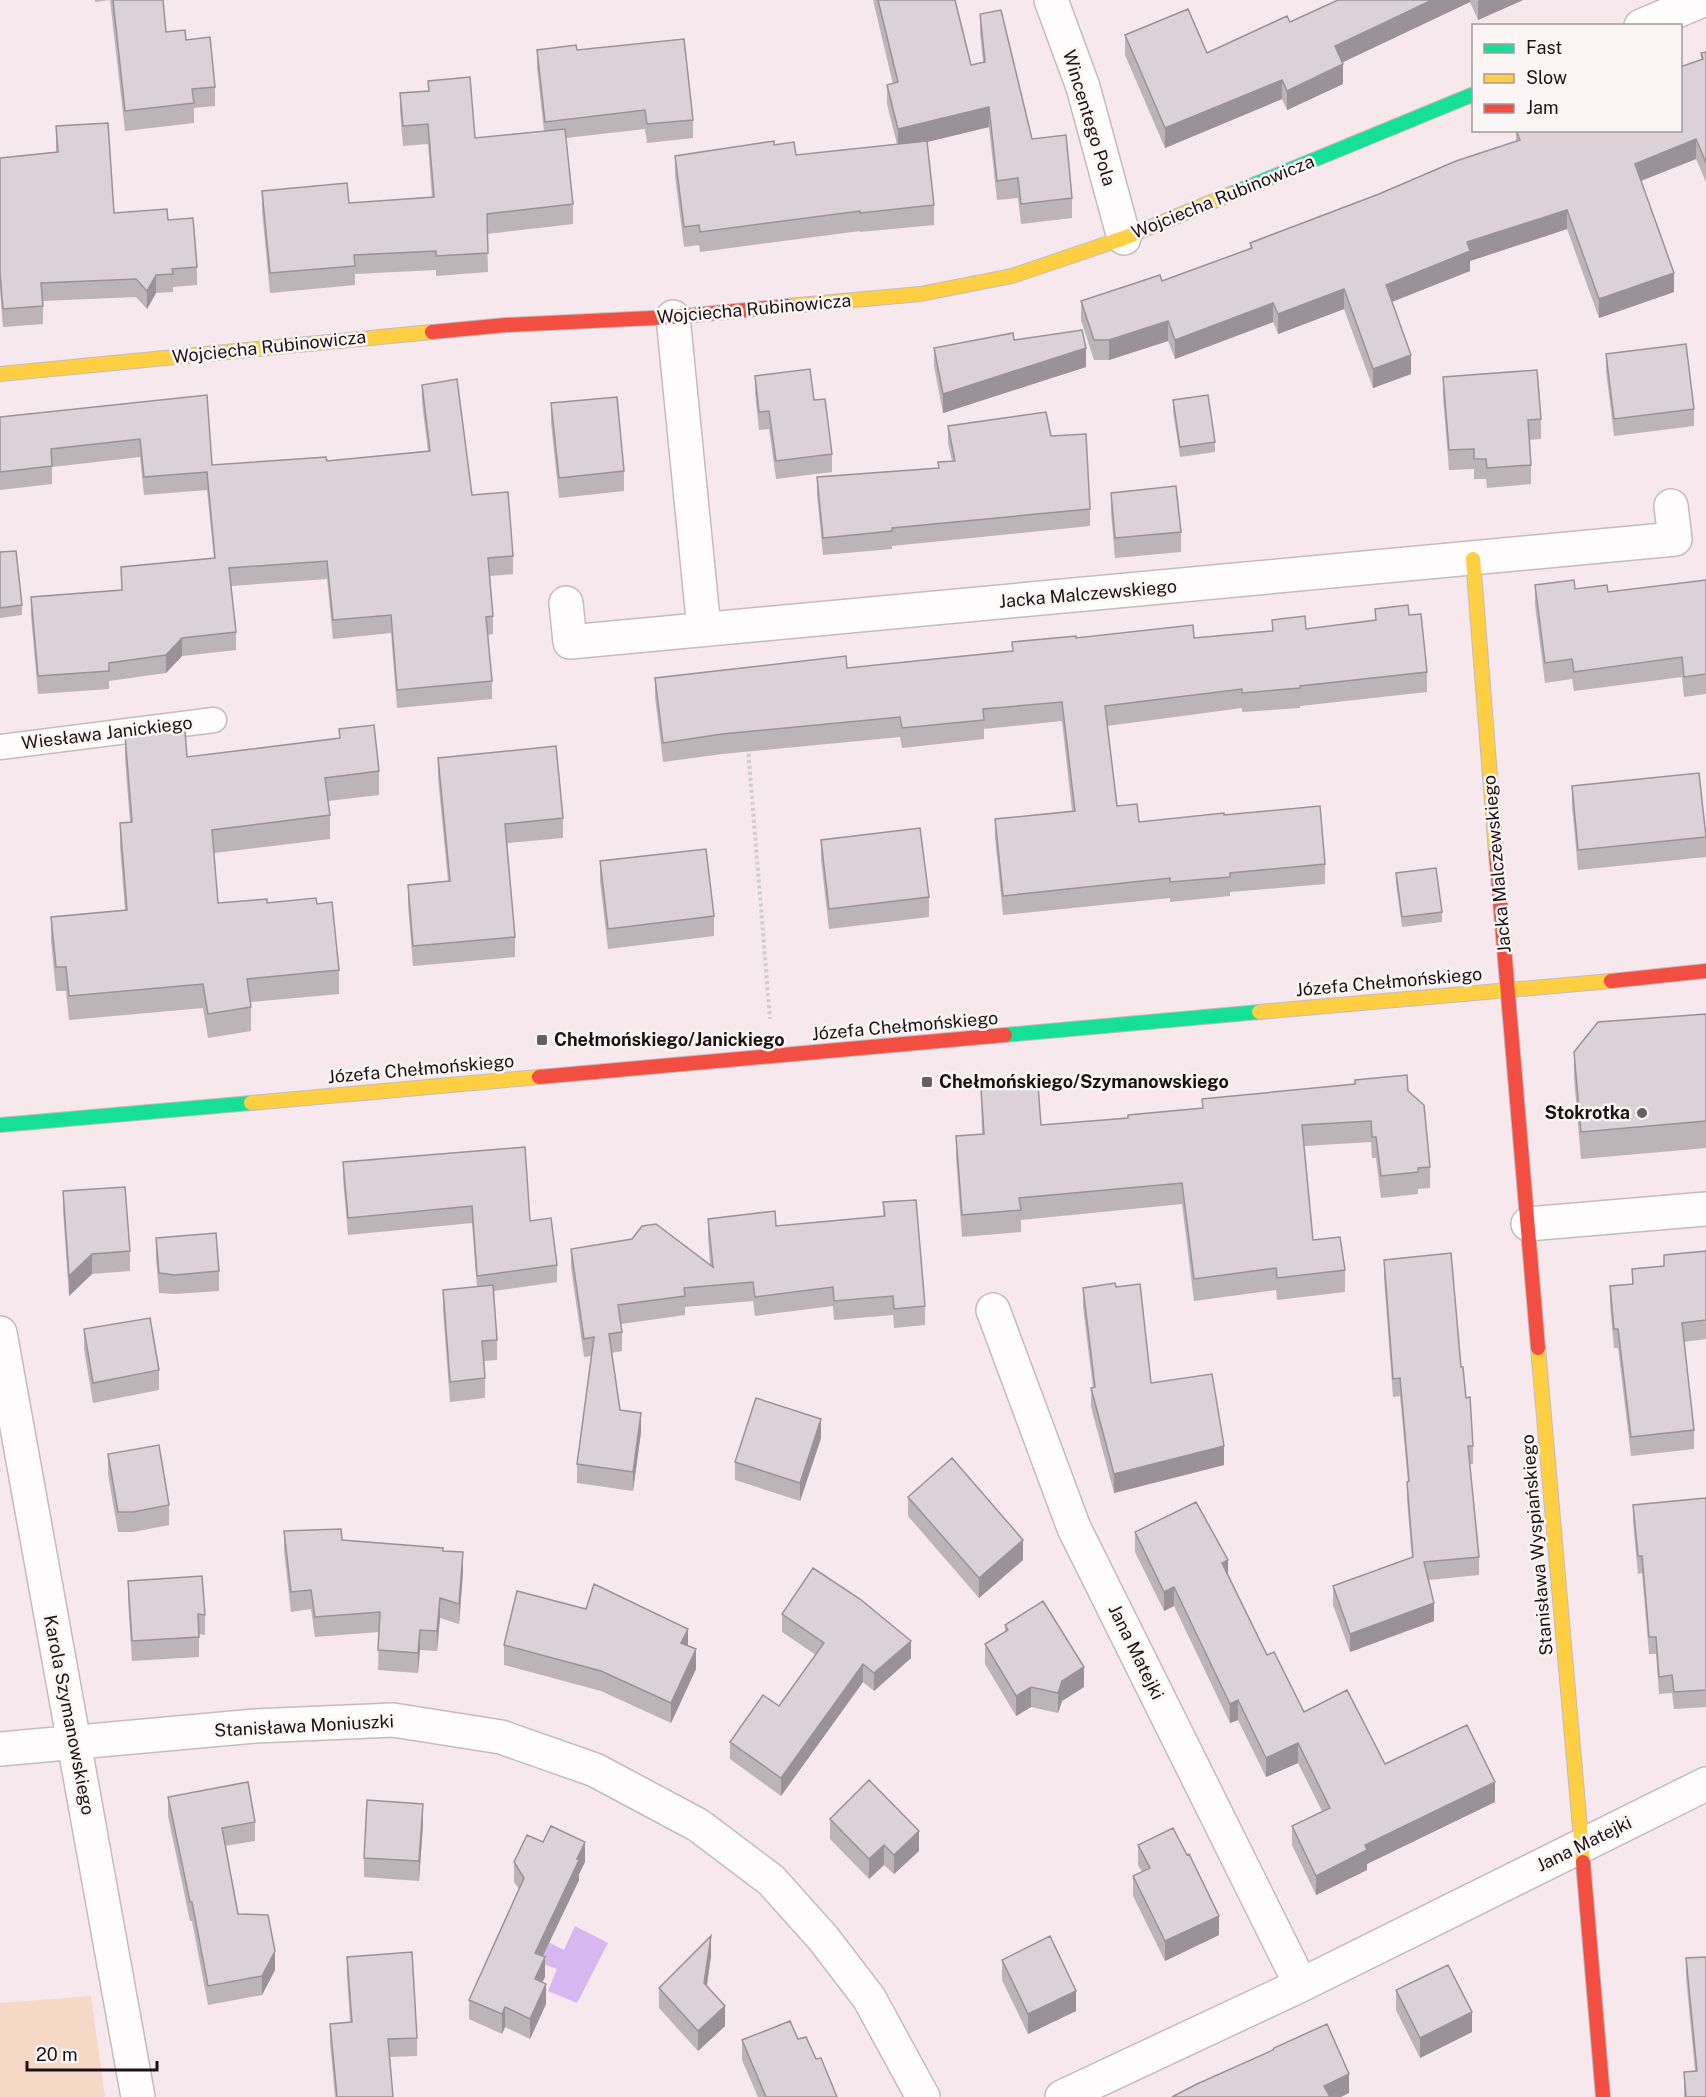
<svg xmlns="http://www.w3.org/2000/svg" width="1706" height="2097" font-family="'Public Sans',sans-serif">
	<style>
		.green { fill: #f6d8c7 }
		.water { fill: #d7b7f0 }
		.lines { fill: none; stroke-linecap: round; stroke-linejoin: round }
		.lane-casing { stroke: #c6babd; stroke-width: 27 }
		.street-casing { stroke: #c6babd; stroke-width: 36 }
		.fast-casing { stroke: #c6babd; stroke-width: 16 }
		.slow-casing { stroke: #c6babd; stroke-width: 16 }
		.jam-casing { stroke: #c6babd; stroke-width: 16 }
		.path { stroke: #d0cccd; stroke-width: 4; stroke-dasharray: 3 3; stroke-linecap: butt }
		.lane { stroke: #fefcfc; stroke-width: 24 }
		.street { stroke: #fefcfc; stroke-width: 33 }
		.fast { stroke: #16e098; stroke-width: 14 }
		.slow { stroke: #ffcf43; stroke-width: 14 }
		.jam { stroke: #f24e42; stroke-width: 14 }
		.wall { fill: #bdb4b8 }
		.shaded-wall { fill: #9a9296 }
		.building { fill: #dcd1d6; stroke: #9a9296; stroke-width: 1.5 }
		.poi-dot { fill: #685d60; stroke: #fcf5f6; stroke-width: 2 }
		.labels { text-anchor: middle; stroke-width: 5; stroke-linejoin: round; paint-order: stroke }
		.street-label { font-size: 18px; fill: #1c1214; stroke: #fcf5f6 }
		.poi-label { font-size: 18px; font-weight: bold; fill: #1c1214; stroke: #fcf5f6; text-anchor: start }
	</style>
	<rect width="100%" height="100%" fill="#f6e8ec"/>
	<path class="green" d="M91,1996L105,2097H0V2003Z"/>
	<path class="water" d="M575,1926L608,1943L577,2003L548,1991L557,1969L538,1962L546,1941L564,1950Z"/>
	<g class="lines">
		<defs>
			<path id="lane" d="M0,747L214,720"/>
			<path id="street" d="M1051,0L1083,87L1124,238
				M1641,26L1703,0
				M673,317L704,629
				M566,603L570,642L1675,539L1671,506
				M1528,1224L1706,1209
				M993,1310L1074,1528L1301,1985
				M0,1333L138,2097
				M0,1749L255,1726L393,1720L501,1737L595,1770L698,1825L771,1880L823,1938L869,1998L923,2097
				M1062,2097L1301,1985L1706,1784"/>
			<path id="fast" d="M1231,194L1474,94
				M1005,1035L1259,1012
				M0,1125L251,1103"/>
			<path id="slow" d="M788,306L920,294L1012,276L1124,238L1231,194
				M0,374L432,332
				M1473,559L1496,853
				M1259,1012L1611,981
				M251,1103L539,1077
				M1538,1348L1583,1862"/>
			<path id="jam" d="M432,332L506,325L673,317L788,306
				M1496,853L1538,1348
				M1611,981L1706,971
				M539,1077L1005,1035
				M1583,1862L1603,2097"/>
		</defs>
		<use href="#lane" class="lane-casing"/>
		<use href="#street" class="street-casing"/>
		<use href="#fast" class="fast-casing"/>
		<use href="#slow" class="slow-casing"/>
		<use href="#jam" class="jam-casing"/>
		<path class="path" d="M748,748L770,1019"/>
		<use href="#lane" class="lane"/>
		<use href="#street" class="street"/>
		<use href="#fast" class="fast"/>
		<use href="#slow" class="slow"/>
		<use href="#jam" class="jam"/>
	</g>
	<path class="wall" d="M95,0H163L166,32L186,40L215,87V106L194,108V123L125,131L110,0L95,2Z
		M873,0H955L971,65L983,62L980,33V14L1032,139L1072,198V218L1021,224L1018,198L997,200L989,127L927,142L934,205V225L860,232V231L700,252L699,245L684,247L675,176V156L774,145L796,155L897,144L887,104V85L893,84Z
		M1338,0H1523L1478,20L1470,2L1342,62L1343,84L1287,110L1282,99L1165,148L1125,55V35L1207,53L1290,22Z
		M537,50H577L693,120V138L647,143L645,129L566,138L573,204V224L487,234L488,272L436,276V270L355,274V285L270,293L262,211V191L349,203L432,198L428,144L403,146L400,112V93L428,91V81L475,138L544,131L537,68Z
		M1706,52V182L1696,159L1641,181L1674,292L1599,318L1567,229L1470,261V271L1392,302L1411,374L1373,388L1344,309L1278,334L1273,322L1175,359L1168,341L1109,360H1094L1081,320V301L1162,281L1250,249V243L1516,142V130H1680L1701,59V53Z
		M56,126L114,213L168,220L197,267V285L173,287V292L156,293L147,309L136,297L43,301V324L3,327L0,290V158L56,152Z
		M1014,340L1086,367L943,413L934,366V348Z
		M1606,354L1694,409V426L1614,436L1606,371Z
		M755,376L814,400L832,454V472L776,479L769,429L759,430L755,393Z
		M1443,377L1541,419V439L1529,440L1531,465V484L1487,488L1486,479H1474V469L1449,470L1443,397Z
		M422,385L472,495L513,556V574L490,576L493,616V634L488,635L492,681V699L397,708L391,633L333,639L327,579L231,586L236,632V650L182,656L166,673L109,681V689L38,694L31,616V597L121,591V567L214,558L207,490L144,495L140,457L52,467V484L0,490V417L207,395L212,465L327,461L428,451L422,403Z
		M1173,400L1215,442V452L1180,457L1173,411Z
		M551,403L624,471V491L559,498L551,423Z
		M948,426L1051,436L1090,509V526L892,546V549L823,555L817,495V477L938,468V462L952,461L948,443Z
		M1111,493L1181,532V552L1115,558L1111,513Z
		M0,552L22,605V615L0,618Z
		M1706,580V694L1684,697L1682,677L1574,691L1572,679L1545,683L1535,605V585L1608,592Z
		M1375,609L1409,615L1427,672V692L1300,706V708L1242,712V708L1107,726L1117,806L1139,822L1224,815L1325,864V884L1230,892V896L1170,902V898L1003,915L995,838V819L1072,811L1062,721L984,729V739L902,748L900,737L722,754L663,762L655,697V678L847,668L1012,651V642L1076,638H1194L1272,631V620L1306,629L1375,620Z
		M339,729L379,771V795L328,801L330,815V839L214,853L218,903H267L317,904L339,970V994L251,1002V1031L208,1038L203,1008L69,1020L66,991H56L51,941V917L125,910L120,847V823L130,822L125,759V735L187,757L339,738Z
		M438,758L563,818V838L507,843L515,937V957L413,966L408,905V885L448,881L438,778Z
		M1572,786L1706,837V857L1578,870L1572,806Z
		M821,840L929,897V917L829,929L821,860Z
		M600,861L714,916V936L608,949L600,881Z
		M1396,873L1442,912V922L1402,927L1396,883Z
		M1706,1014V1148L1581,1159L1574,1078V1052Z
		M981,1090L1041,1125L1128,1118L1202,1108V1099L1408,1091L1430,1167V1188L1418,1189V1194L1381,1198L1376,1158H1372L1371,1142L1304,1146L1313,1240L1345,1270V1292L1277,1300L1276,1290L1194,1301L1182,1204L1021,1220V1232L962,1237L956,1158V1136L982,1134Z
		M343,1162L530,1221L557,1265V1282L494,1291L497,1340V1360L484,1361L485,1378V1398L450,1402L443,1310V1290L477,1287L472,1223L348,1235L343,1179Z
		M63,1191L130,1251V1271L92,1274L69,1296L63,1211Z
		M883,1202L925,1306V1325L894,1328L893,1315L834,1320L833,1306L755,1316L753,1301L685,1307V1315L621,1324L622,1332V1351L611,1353L620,1410L641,1432L633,1491L577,1483V1464L591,1356L584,1357L571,1268V1249L710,1265L708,1237V1219L776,1226L883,1216Z
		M156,1238L219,1271V1291L175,1294L159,1293L156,1258Z
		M1706,1251V1339L1684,1342L1694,1430V1449L1631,1456L1618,1348H1614L1610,1305V1286L1632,1284V1269L1664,1266V1255Z
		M1384,1260L1461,1367L1473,1446V1464H1469L1479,1557V1575L1429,1580L1434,1621L1350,1652L1333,1605V1586L1412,1558L1407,1500V1482H1408L1400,1396L1393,1397L1384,1278Z
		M1083,1288L1151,1383L1224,1465L1114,1493L1091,1407V1388H1093L1083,1307Z
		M84,1329L159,1370V1390L93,1403L84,1349Z
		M821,1438L800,1501L735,1480V1462Z
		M108,1454L169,1505V1525L133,1532H118L108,1474Z
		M908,1497L1023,1560L979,1598L908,1516Z
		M1706,1498V1707L1674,1709L1672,1693L1659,1694L1656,1654H1649L1642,1573L1638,1574L1633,1522V1505Z
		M284,1531L342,1540L443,1551L463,1572L459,1624L440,1618L437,1651L420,1650L418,1673L378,1670L379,1632L315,1637L311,1609L291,1612L284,1551Z
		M1135,1532L1228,1574L1267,1655L1304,1712L1385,1764L1495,1802L1367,1864V1870L1316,1895L1292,1845V1826L1322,1811L1298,1763L1266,1777L1238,1720L1230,1723L1174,1606L1164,1611L1135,1552Z
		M128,1581L205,1615V1635L199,1634V1657L132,1661L128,1601Z
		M782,1614L911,1658L874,1691L863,1682L781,1796L730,1759V1742L779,1706L816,1655L782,1632Z
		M1005,1625L1084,1687L1062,1701L1058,1713L1031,1707L1016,1716L985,1664V1644L1005,1632Z
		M504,1645L688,1646L696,1669L671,1723L601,1691L504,1665Z
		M168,1797L255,1822V1841L225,1846L238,1914L275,1970L262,1995L208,2005L192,1921H190L168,1816Z
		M830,1819L919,1851L894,1874L884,1865L869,1879L830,1839Z
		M423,1824L419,1881L364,1877V1858Z
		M1138,1845L1219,1935L1165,1961L1133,1896V1876L1142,1872L1138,1865Z
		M514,1862H585L579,1874V1880L543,1956L545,1977L542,1982L546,2004L530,2039L505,2027L502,2034L469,2019V2000L519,1889L514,1882Z
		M711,1956L707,1986L725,2026L698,2051L659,2008V1988Z
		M347,1957L417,2038V2056L390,2057L393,2097H335L330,2042V2024L350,2022L347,1975Z
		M1686,1958L1706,2097H1684V2072L1695,2071L1686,1977Z
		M1002,1960L1076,2011L1028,2034L1002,1980Z
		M1396,1990L1472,2032L1420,2058L1396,2010Z
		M798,2039L837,2097H758L742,2060V2040Z"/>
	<path class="shaded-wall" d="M1432,0H1470V2L1335,66V46Z
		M1479,0H1523L1478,20V1Z
		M1343,64V84L1287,110V91Z
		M1282,80V99L1165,148V128Z
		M989,107V127L898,149V129Z
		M1696,139V159L1635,183V164Z
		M1567,210V229L1470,261V271L1386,304V285L1467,242Z
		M1674,273V292L1599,318V299Z
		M156,275V293L147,309V291Z
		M1344,289V309L1278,334V314Z
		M1273,303V322L1175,359V340Z
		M1168,321V341L1109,360V340Z
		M1086,348V367L943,413V394Z
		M1411,355V374L1373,388V369Z
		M182,638V656L166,673V655Z
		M92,1254V1274L69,1296V1276Z
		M641,1413V1432L633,1491V1472Z
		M821,1419V1438L800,1501V1483Z
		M1224,1446V1465L1114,1493V1474Z
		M1023,1540V1560L979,1598V1578Z
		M463,1552V1572L459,1624V1604Z
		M1228,1560V1580L1222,1563Z
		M1174,1587V1606L1164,1611V1592Z
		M440,1598V1618L437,1651V1631Z
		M1434,1603V1621L1350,1652V1634Z
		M688,1629V1649L681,1643Z
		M420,1630V1650L418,1673V1653Z
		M911,1641V1658L874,1691V1673Z
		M696,1649V1669L671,1723V1703Z
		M863,1664V1682L781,1796V1778Z
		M1084,1667V1687L1062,1701L1058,1713V1693L1062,1681Z
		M1031,1687V1707L1016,1716V1696Z
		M1238,1700V1720L1230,1723V1704Z
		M1298,1743V1763L1266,1777V1758Z
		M1495,1782V1802L1367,1864V1870L1316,1895V1876L1365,1845Z
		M423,1804V1824L419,1881V1861Z
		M919,1831V1851L894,1874V1855Z
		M585,1842V1862L579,1874V1880L535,1972V1953Z
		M884,1845V1865L869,1879V1859Z
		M1219,1916V1935L1165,1961V1941Z
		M711,1936V1956L704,2003V1983Z
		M275,1951V1970L262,1995V1976Z
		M545,1957V1977L535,1999V1979Z
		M546,1984V2004L530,2039V2019Z
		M1076,1991V2011L1028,2034V2014Z
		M725,2006V2026L698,2051V2031Z
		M505,2007V2027L502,2034V2014Z
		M1472,2012V2032L1420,2058V2038Z
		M1349,2074V2093L1341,2097H1324V2086Z"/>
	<path class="building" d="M113,0H163L166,32L185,30L186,40L210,37L215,87L192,89L194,103L125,111Z
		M878,0H955L971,65L985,62L980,14L1001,10L1032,139L1066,135L1072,198L1021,204L1018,178L997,181L989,107L898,129L887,85L898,82Z
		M1338,0H1432L1335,46L1343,64L1287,91L1282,80L1165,128L1125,35L1188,9L1207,53L1287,16L1290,22Z
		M684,39L693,120L647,124L645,110L545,122L537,50L576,45L577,50Z
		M1706,52V163L1696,139L1635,164L1674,273L1599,299L1567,210L1467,242L1470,251L1386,285L1411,355L1373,369L1344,289L1278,314L1273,303L1175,340L1168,321L1109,340H1094L1081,301L1160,275L1162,281L1252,248L1250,243L1379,194L1456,161L1520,140L1516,130H1680V67L1703,59L1701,53Z
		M470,77L475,138L565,129L573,204L487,214L488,253L436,256V251L354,255L355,266L270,273L262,191L347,183L349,203L434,197L428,124L403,126L400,93L429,91L428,81Z
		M108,123L114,213L167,209L168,220L193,218L197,267L172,269L173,274L156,275L147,291L136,279L41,283L43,306L3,309L0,272V158L58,152L56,126Z
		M774,141V145L794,142L796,155L927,141L934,205L860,213V211L700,232L699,225L684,227L675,156Z
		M1082,330L1086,348L943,394L934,348L1013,333L1014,340Z
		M1686,344L1694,409L1614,419L1606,354Z
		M810,369L814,400L825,399L832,454L776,461L769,411L759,412L755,376Z
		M1537,370L1541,419L1528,420L1531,465L1487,468L1486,459H1474V449L1449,450L1443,377Z
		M457,379L472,495L508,492L513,556L488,558L493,616L486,617L492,681L397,690L391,615L333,620L327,561L229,568L236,632L182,638L166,655L109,663V671L38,676L31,597L122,590L121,567L215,558L207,472L144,477L140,439L51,449L52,466L0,472V417L207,395L212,465L326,457L327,461L430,451L422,385Z
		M1208,395L1215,442L1180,447L1173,400Z
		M617,397L624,471L559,478L551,403Z
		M1046,412L1051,436L1086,434L1090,509L892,528V531L823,538L817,477L939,468L938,462L955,461L948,426Z
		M1176,486L1181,532L1115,538L1111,493Z
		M16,551L22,605L0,608V552Z
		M1574,580L1575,589L1607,585L1608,592L1706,580V674L1684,677L1682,657L1574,672L1572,659L1545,663L1535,585Z
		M1408,605L1409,615L1421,614L1427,672L1300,686V688L1242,693V689L1105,706L1117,806L1137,804L1139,822L1224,813V815L1320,806L1325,864L1230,873V877L1170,882V878L1003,896L995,819L1075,811L1062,702L983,709L984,720L902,728L900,717L722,734L663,743L655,678L846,656L847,668L1013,651L1012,642L1076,636V638L1193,625L1194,638L1273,631L1272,620L1305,616L1306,629L1376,620L1375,609Z
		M374,725L379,771L325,778L330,815L212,830L218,903L267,899V903L316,898L317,904L332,902L339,970L247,979L251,1007L208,1014L203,984L69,996L66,967H56L51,917L127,910L120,823L132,822L125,735L185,730L187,757L340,738L339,729Z
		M556,746L563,818L505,824L515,937L413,946L408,885L450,881L438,758Z
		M1699,773L1706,837L1578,850L1572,786Z
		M920,828L929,897L829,909L821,840Z
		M706,849L714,916L608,929L600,861Z
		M1436,868L1442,912L1402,917L1396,873Z
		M1706,1014V1121L1581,1132L1574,1052L1598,1022Z
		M1407,1075L1408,1091L1424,1105L1430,1167L1418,1168V1172L1381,1176L1376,1137H1372L1371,1121L1302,1125L1313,1240L1340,1237L1345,1270L1277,1278L1276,1268L1194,1279L1182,1183L1019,1198L1021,1210L962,1215L956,1136L984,1134L981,1090L1038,1085L1041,1125L1128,1118V1115L1203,1108L1202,1099L1355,1084V1080Z
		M525,1147L530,1221L551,1218L557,1265L477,1276L472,1206L348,1218L343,1162Z
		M125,1187L130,1251L92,1254L69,1276L63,1191Z
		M916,1200L925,1306L894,1309L893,1296L834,1301L833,1287L755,1297L753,1282L684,1288L685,1296L618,1305L622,1332L609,1334L620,1410L641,1413L633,1472L577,1464L594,1337L584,1339L571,1249L632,1239L642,1226L656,1224L713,1267L708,1219L775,1211L776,1226L885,1216L883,1202Z
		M216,1233L219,1271L175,1275L159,1273L156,1238Z
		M1706,1251V1320L1682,1323L1694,1430L1631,1437L1618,1329H1614L1610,1286L1633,1284L1632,1269L1664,1266V1255Z
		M1451,1253L1461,1367H1463L1466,1398L1470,1397L1473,1446H1468L1479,1557L1424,1562L1434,1603L1350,1634L1333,1586L1413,1557L1407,1482L1409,1481L1400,1378L1393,1379L1384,1260Z
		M1115,1283L1116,1287L1140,1284L1151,1383L1212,1374L1224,1446L1114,1474L1091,1388L1095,1387L1083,1288Z
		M493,1285L497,1340L482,1341L485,1378L450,1382L443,1290Z
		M150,1318L159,1370L93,1383L84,1329Z
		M756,1398L821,1419L800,1483L735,1462Z
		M159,1445L169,1505L133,1512H118L108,1454Z
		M952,1458L1023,1540L979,1578L908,1497Z
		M1706,1498V1690L1674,1692L1672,1675L1659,1677L1656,1637H1649L1642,1556H1638L1633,1505Z
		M1196,1502L1228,1560L1222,1563L1267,1655L1274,1652L1304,1712L1347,1690L1385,1764L1467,1725L1495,1782L1365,1845L1367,1850L1316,1876L1292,1826L1330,1808L1298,1743L1266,1758L1238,1700L1230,1704L1174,1587L1164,1592L1135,1532Z
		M341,1529L342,1540L443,1548V1551L463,1552L459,1604L440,1598L437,1631L420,1630L418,1653L378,1650L380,1612L315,1617L311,1590L291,1592L284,1531Z
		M813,1568L860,1599L911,1641L874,1673L863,1664L781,1778L730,1742L763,1695L779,1706L824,1643L782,1614Z
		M202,1576L205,1615L198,1614L199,1637L132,1641L128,1581Z
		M594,1584L688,1629L681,1643L696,1649L671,1703L601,1671L504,1645L517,1591L586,1609Z
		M1043,1601L1084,1667L1062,1681L1058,1693L1031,1687L1016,1696L985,1644L1008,1630L1005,1625Z
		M869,1780L919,1831L894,1855L884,1845L869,1859L830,1819Z
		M248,1782L255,1822L222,1828L238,1914L268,1915L275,1951L262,1976L208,1986L192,1902H190L168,1797Z
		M367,1800L423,1804L419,1861L364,1858Z
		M551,1826L585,1842L577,1859L579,1860L535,1953L545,1957L535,1979L546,1984L530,2019L505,2007L502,2014L469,2000L524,1878L514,1862L527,1835L543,1842Z
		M1173,1828L1187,1855L1189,1854L1219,1916L1165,1941L1133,1876L1150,1868L1138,1845Z
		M711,1936L704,1983L725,2006L698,2031L659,1988Z
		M1050,1936L1076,1991L1028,2014L1002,1960Z
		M412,1952L417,2038L388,2039L393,2097H337L330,2024L352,2022L347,1957Z
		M1706,1957V2097H1686L1684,2072L1697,2071L1686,1958Z
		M1448,1965L1472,2012L1420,2038L1396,1990Z
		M790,2021L798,2039L806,2037L816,2059L821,2058L837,2097H766L742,2040Z
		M1327,2024L1349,2074L1324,2086L1330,2097H1172L1197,2084L1273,2050L1274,2048Z"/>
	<g class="poi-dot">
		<rect x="536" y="1034" width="12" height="12" rx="3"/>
		<rect x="921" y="1076" width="12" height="12" rx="3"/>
		<circle cx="1642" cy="1113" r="6"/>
	</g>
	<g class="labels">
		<g class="street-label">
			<text transform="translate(1089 118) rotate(73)" y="6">Wincentego Pola</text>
			<text transform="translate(1223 197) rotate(-22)" y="6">Wojciecha Rubinowicza</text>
			<text transform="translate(754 309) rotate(-5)" y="6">Wojciecha Rubinowicza</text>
			<text transform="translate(269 347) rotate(-6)" y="6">Wojciecha Rubinowicza</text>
			<text transform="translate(1088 594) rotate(-5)" y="6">Jacka Malczewskiego</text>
			<text transform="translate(107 733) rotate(-7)" y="6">Wiesława Janickiego</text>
			<text transform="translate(1497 864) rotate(-95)" y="6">Jacka Malczewskiego</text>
			<text transform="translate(1389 982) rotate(-5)" y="6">Józefa Chełmońskiego</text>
			<text transform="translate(905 1026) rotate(-5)" y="6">Józefa Chełmońskiego</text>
			<text transform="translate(421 1069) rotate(-5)" y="6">Józefa Chełmońskiego</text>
			<text transform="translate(1537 1545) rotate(-95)" y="6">Stanisława Wyspiańskiego</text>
			<text transform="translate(1136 1652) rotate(64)" y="6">Jana Matejki</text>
			<text transform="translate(69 1715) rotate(79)" y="6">Karola Szymanowskiego</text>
			<text transform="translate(304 1726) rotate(-3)" y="6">Stanisława Moniuszki</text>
			<text transform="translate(1584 1844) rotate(-26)" y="6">Jana Matejki</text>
		</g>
		<g class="poi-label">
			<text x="554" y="1046">Chełmońskiego/Janickiego</text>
			<text x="939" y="1088">Chełmońskiego/Szymanowskiego</text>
			<text x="1630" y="1119" text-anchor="end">Stokrotka</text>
		</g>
	</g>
	<rect x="1472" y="24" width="210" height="108" fill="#fcf5f6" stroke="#a29a9c" stroke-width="1.5"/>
	<rect x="1484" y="44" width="30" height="9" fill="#16e098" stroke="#a29a9c" stroke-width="1.5"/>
	<text x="1526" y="54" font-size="18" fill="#1c1214">Fast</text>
	<rect x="1484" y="74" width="30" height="9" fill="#ffcf43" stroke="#a29a9c" stroke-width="1.5"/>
	<text x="1526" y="84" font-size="18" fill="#1c1214">Slow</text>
	<rect x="1484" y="104" width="30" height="9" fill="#f24e42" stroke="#a29a9c" stroke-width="1.5"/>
	<text x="1526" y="114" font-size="18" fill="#1c1214">Jam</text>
	<path d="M27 2061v9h130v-9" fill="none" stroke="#1c1214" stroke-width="3"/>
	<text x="36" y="2061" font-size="18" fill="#1c1214" stroke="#fcf5f6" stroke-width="4.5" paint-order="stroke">20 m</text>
</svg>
